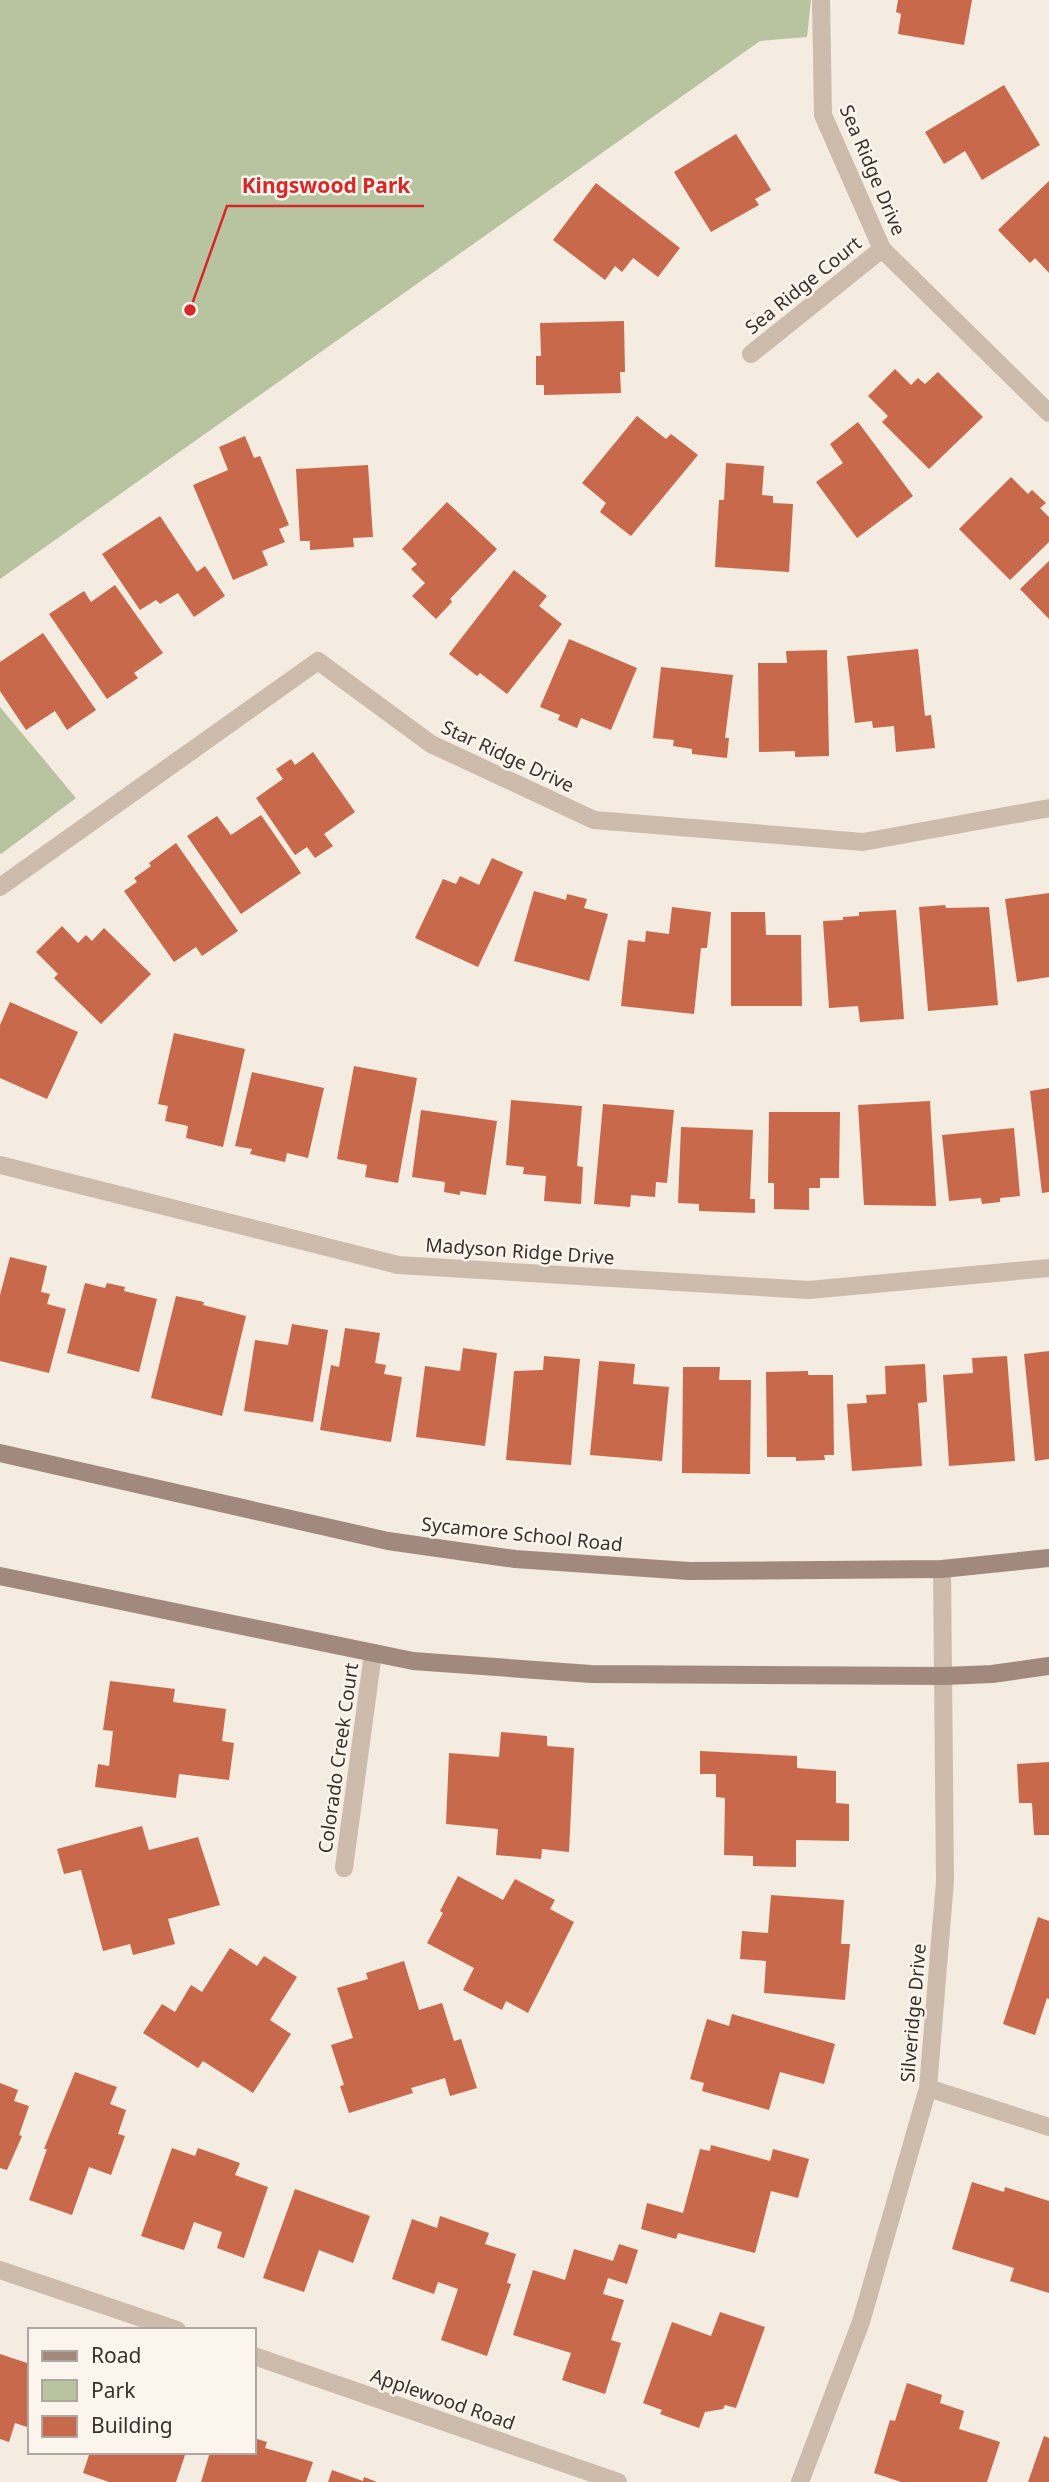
<svg xmlns="http://www.w3.org/2000/svg" width="1049" height="2482" font-family="'Noto Sans',sans-serif">
	<style>
		.green { fill: #b8c4a0 }
		.building { fill: #c8694b }
		.lines { fill: none; stroke-linecap: round; stroke-linejoin: round }
		.street { stroke: #cdbbac; stroke-width: 18 }
		.secondary { stroke: #a18a7d; stroke-width: 18 }
		.labels { text-anchor: middle; stroke-width: 5; stroke-linejoin: round; paint-order: stroke }
		.street-label { font-size: 19px; fill: #3b302b; stroke: #fbf5ee }
		.leader { fill: none; stroke: #d62828; stroke-width: 2.5 }
		.callout-dot { fill: #d62828; stroke: #fbf5ee; stroke-width: 2.5 }
		.callout-label { font-size: 21px; text-anchor: middle; font-weight: bold; fill: #d62828; stroke: #fbf5ee; stroke-width: 5; stroke-linejoin: round; paint-order: stroke }
	</style>
	<rect width="100%" height="100%" fill="#f4ebe1"/>
	<path class="green" d="M0,0H811L807,37L760,41L0,579Z
		M0,707L76,798L1,854L0,853Z"/>
	<path class="building" d="M898,0H972L964,45L898,34L901,14L896,12Z
		M1004,85L1040,145L982,180L965,151L944,164L925,132Z
		M736,134L771,190L755,199L759,205L711,232L674,172Z
		M1049,181V273L1035,258L1030,263L998,230Z
		M596,183L680,248L658,277L633,258L622,272L615,266L605,280L553,240Z
		M624,321L625,372H620L621,393L544,395V385H536V356H541L540,323Z
		M895,369L911,385L918,378L925,384L938,372L983,417L929,469L882,422L888,416L868,396Z
		M637,416L666,439L671,434L698,455L631,536L600,512L606,503L582,483Z
		M858,422L913,496L857,538L816,482L843,463L830,444Z
		M245,436L254,458L260,456L289,525L279,529L285,542L262,551L268,565L233,580L193,485L228,470L219,447Z
		M726,463L764,466L762,495L773,496V503L793,504L789,572L715,567L719,500H724Z
		M368,465L373,537L353,538L354,547L310,550V541H300L296,469Z
		M1011,477L1028,494L1032,490L1046,503L1040,508L1049,517V542L1010,580L959,529Z
		M447,502L497,549L450,599L452,602L436,619L412,596L425,583L411,569L417,564L402,549Z
		M160,516L197,572L205,566L225,596L194,617L178,593L160,604L156,600L140,610L102,554Z
		M1049,561V619L1020,589Z
		M514,570L547,596L539,606L562,624L507,694L480,673L477,676L449,654Z
		M115,585L163,653L134,673L138,678L107,699L49,614L84,591L91,602Z
		M43,633L96,710L67,730L55,711L26,730L0,691V662Z
		M569,639L637,668L611,730L581,718L577,728L558,720L560,715L540,707Z
		M918,649L925,716L931,715L935,748L896,752L894,726L873,728L872,721L855,723L847,656Z
		M827,650L829,756L795,757V751L759,752L758,663H787L786,651Z
		M661,667L733,675L725,738H729L727,758L692,754V749L673,746L674,740L653,738Z
		M313,752L355,812L324,834L333,846L315,858L307,847L295,855L256,798L283,779L276,769L291,759L295,765Z
		M261,815L301,873L241,914L187,836L217,816L231,835Z
		M176,843L238,931L202,956L196,947L174,962L124,891L137,882L134,878L151,866L149,863Z
		M492,858L523,872L478,967L415,938L443,879L456,884L460,876L479,885Z
		M534,891L566,900L567,894L587,899L584,908L608,914L589,981L514,961Z
		M1049,893V977L1017,982L1005,899Z
		M945,905L946,908L989,907L998,1005L928,1011L919,907Z
		M672,907L711,912L707,948H701L694,1014L621,1006L628,940L645,942L646,931L669,934Z
		M896,910L904,1019L860,1022L858,1006L829,1008L823,921L843,920V917L859,916V912Z
		M731,912H765L766,935H801L802,1006H731Z
		M62,926L78,943L86,935L92,941L104,928L151,974L101,1024L54,978L58,974L36,952Z
		M10,1002L78,1032L47,1099L0,1078V1025Z
		M174,1033L245,1049L223,1147L186,1138L188,1126L165,1121L168,1106L158,1104Z
		M354,1066L417,1078L398,1183L365,1177L367,1165L337,1159Z
		M252,1072L324,1088L308,1158L287,1153L285,1162L250,1154L252,1149L235,1146Z
		M1049,1088V1192L1042,1193L1030,1091Z
		M511,1100L582,1106L577,1166L583,1167L581,1204L544,1201L546,1176L523,1174L524,1167L506,1165Z
		M930,1101L936,1206L864,1205L858,1105Z
		M603,1104L674,1110L667,1183L656,1182L655,1197L631,1195L630,1207L594,1204Z
		M421,1110L497,1121L486,1195L460,1191V1195L444,1192L445,1182L412,1177Z
		M769,1112H840L839,1178H820V1188H809V1210L774,1209V1183H768Z
		M681,1127L753,1130L750,1199H755V1213L699,1211V1204L678,1203Z
		M1014,1128L1020,1196L1000,1198V1202L982,1204L981,1198L949,1201L942,1135Z
		M10,1257L47,1266L41,1292L50,1294L47,1304L66,1309L49,1373L0,1361V1295Z
		M85,1283L105,1288L107,1283L125,1287L124,1291L157,1299L139,1372L67,1353Z
		M176,1296L204,1302L203,1305L246,1316L222,1416L151,1398Z
		M292,1324L328,1330L313,1422L244,1411L255,1340L288,1345Z
		M345,1328L380,1333L375,1363L386,1365L384,1374L402,1377L391,1442L320,1430L331,1365L339,1367Z
		M463,1348L497,1353L485,1446L416,1437L425,1366L460,1371Z
		M1049,1351V1459L1035,1461L1024,1354Z
		M544,1356L580,1359L571,1465L506,1460L514,1371L543,1370Z
		M1007,1356L1015,1461L949,1466L943,1375L973,1373L972,1358Z
		M599,1361L635,1364L633,1384L669,1387L662,1461L590,1455Z
		M925,1364L927,1402L918,1403L922,1466L852,1471L847,1404L867,1403L866,1395L886,1394L885,1366Z
		M683,1367H720L719,1380H751L750,1474L682,1473Z
		M808,1371V1375H833L834,1455H824L825,1460L796,1461V1457H767L766,1372Z
		M110,1681L175,1689L173,1702L226,1709L222,1741L234,1743L229,1780L179,1774L176,1798L95,1787L98,1764L109,1766L113,1731L103,1730Z
		M501,1732L547,1736V1746L574,1748L569,1852L542,1849L541,1859L496,1855L498,1829L446,1824L449,1753L499,1757Z
		M700,1751L797,1756V1768L836,1771V1803L849,1804V1841L796,1840V1867L753,1866V1856L724,1855L725,1798L716,1797V1774H700Z
		M1049,1762V1835H1034L1032,1803H1019L1017,1764Z
		M142,1826L149,1850L198,1837L220,1905L168,1919L175,1944L133,1955L130,1944L103,1951L81,1870L64,1874L57,1849Z
		M458,1876L503,1900L515,1879L555,1900L550,1909L574,1922L528,2013L506,2001L502,2010L463,1990L474,1968L427,1943L443,1913L440,1911Z
		M771,1895L844,1900L841,1944H850L845,2000L764,1993L766,1961L740,1959L742,1931L768,1933Z
		M1038,1917L1049,1921V1999L1047,1998L1035,2035L1003,2024Z
		M230,1948L257,1966L264,1956L297,1977L270,2020L291,2034L253,2093L203,2061L198,2068L143,2033L162,2004L175,2012L191,1985L202,1992Z
		M404,1961L419,2010L442,2003L454,2041L461,2039L477,2088L450,2096L445,2078L411,2088L413,2093L349,2113L340,2086L344,2085L331,2045L353,2038L337,1988L368,1979L366,1973Z
		M732,2014L835,2044L824,2084L780,2072L769,2110L702,2091L704,2083L690,2079L707,2019L729,2026Z
		M75,2072L117,2087L110,2104L126,2110L118,2134L125,2136L111,2175L89,2167L72,2215L29,2200L47,2149H44Z
		M0,2083L18,2090L14,2101L29,2106L19,2135L22,2136L7,2170L0,2168Z
		M711,2145L770,2161L773,2149L809,2159L798,2198L771,2191L755,2253L678,2233L676,2239L641,2229L647,2203L683,2213L700,2149L710,2151Z
		M172,2148L195,2156L198,2148L240,2163L235,2175L268,2187L244,2258L217,2248L222,2232L194,2222L184,2250L141,2236Z
		M972,2182L1004,2192L1005,2187L1049,2201V2293L1010,2281L1014,2268L952,2249Z
		M295,2189L370,2216L353,2263L319,2250L304,2292L263,2278Z
		M440,2216L489,2233L485,2244L516,2254L507,2283L511,2284L487,2356L441,2340L458,2289L438,2282L434,2294L392,2279L412,2219L437,2228Z
		M619,2244L638,2250L627,2284L608,2278L603,2294L624,2300L611,2340L621,2343L605,2394L562,2380L571,2353L513,2335L533,2270L565,2280L574,2249L613,2261Z
		M720,2312L765,2327L736,2408L725,2405L723,2409L705,2412L699,2428L660,2414L662,2410L643,2403L672,2322L711,2336Z
		M0,2354L30,2364V2428L15,2423L9,2442L0,2439Z
		M907,2383L942,2395L940,2403L964,2411L959,2429L1000,2442L987,2482H901L874,2473L890,2420L895,2421Z
		M1044,2436L1049,2438V2482H1028Z
		M254,2438L267,2442L265,2448L313,2462L306,2482H201L210,2452H254Z
		M81,2452H186L176,2482H109L83,2473L89,2455Z
		M332,2470L363,2481L364,2477L377,2482H328Z"/>
	<g class="lines">
		<path class="street" d="M821,0L823,115L882,249L1049,413
			M751,354L882,249
			M0,887L318,661L431,744L594,820L863,842L1049,808
			M0,1165L398,1265L809,1290L1049,1268
			M344,1868L373,1653
			M928,2088L1049,2127
			M0,2270L177,2330
			M254,2356L618,2482
			M800,2482L861,2322L928,2088L945,1881L942,1569"/>
		<path class="secondary" d="M0,1453L388,1541L515,1559L689,1571L942,1569L1049,1558
			M0,1576L413,1661L591,1674L945,1676L992,1674L1049,1666"/>
	</g>
	<g class="labels">
		<g class="street-label">
			<text transform="translate(873 170) rotate(67)" y="7">Sea Ridge Drive</text>
			<text transform="translate(803 285) rotate(-39)" y="7">Sea Ridge Court</text>
			<text transform="translate(508 756) rotate(25)" y="7">Star Ridge Drive</text>
			<text transform="translate(520 1251) rotate(4)" y="7">Madyson Ridge Drive</text>
			<text transform="translate(522 1534) rotate(6)" y="7">Sycamore School Road</text>
			<text transform="translate(338 1758) rotate(-82)" y="7">Colorado Creek Court</text>
			<text transform="translate(913 2013) rotate(-85)" y="7">Silveridge Drive</text>
			<text transform="translate(443 2399) rotate(19)" y="7">Applewood Road</text>
		</g>
	</g>
	<path class="leader" d="M190 310L227 206H424"/>
	<circle class="callout-dot" cx="190" cy="310" r="7"/>
	<g class="callout-label">
		<text x="326" y="193">Kingswood Park</text>
	</g>
	<rect x="28" y="2328" width="228" height="126" fill="#fbf5ee" stroke="#aea6a0" stroke-width="2"/>
	<rect x="42" y="2351" width="35" height="10" fill="#a18a7d" stroke="#aea6a0" stroke-width="2"/>
	<text x="91" y="2363" font-size="21" fill="#3b302b">Road</text>
	<rect x="42" y="2380" width="35" height="21" fill="#b8c4a0" stroke="#aea6a0" stroke-width="2"/>
	<text x="91" y="2398" font-size="21" fill="#3b302b">Park</text>
	<rect x="42" y="2416" width="35" height="21" fill="#c8694b" stroke="#aea6a0" stroke-width="2"/>
	<text x="91" y="2433" font-size="21" fill="#3b302b">Building</text>
</svg>
